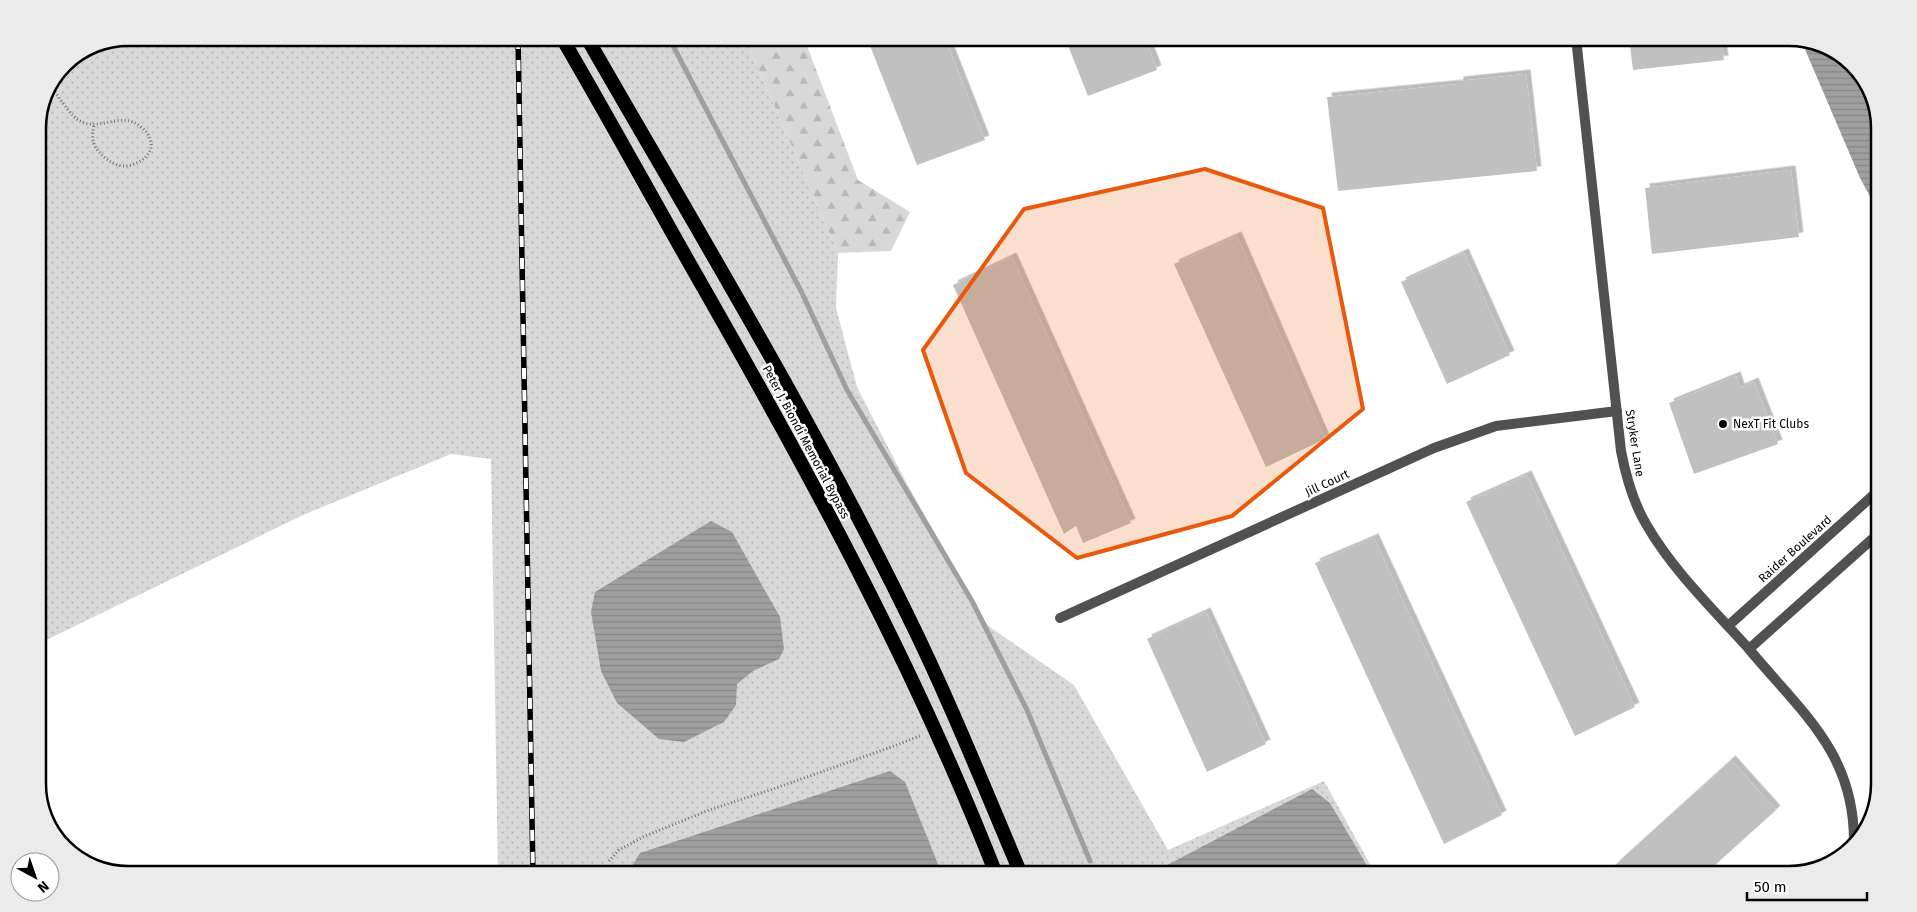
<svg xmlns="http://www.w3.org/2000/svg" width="1917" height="912" font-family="'Fira Sans',sans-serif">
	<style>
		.grass { fill: url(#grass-dots) }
		.forest { fill: url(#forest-firs) }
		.water { fill: url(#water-rules) }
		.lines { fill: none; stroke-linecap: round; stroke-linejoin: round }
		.stream { stroke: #9f9f9f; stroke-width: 5 }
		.building { fill: #c0c0c0; filter: url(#shadow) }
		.trunk-casing { stroke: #dbdbdb; stroke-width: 16 }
		.path { stroke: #737373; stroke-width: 3; stroke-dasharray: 1 2.5; stroke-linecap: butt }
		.minor { stroke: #515151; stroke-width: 10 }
		.tertiary { stroke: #515151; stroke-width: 10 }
		.trunk { stroke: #000; stroke-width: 14 }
		.rail-casing { stroke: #000; stroke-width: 5.5 }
		.rail { stroke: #fff; stroke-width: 4; stroke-dasharray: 11; stroke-linecap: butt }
		.marked { fill: #e8590c; fill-opacity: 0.2; stroke: #e8590c; stroke-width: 4; stroke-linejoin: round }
		.poi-dot { fill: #000; stroke: #fff; stroke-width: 2 }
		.labels { text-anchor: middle; stroke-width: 5; stroke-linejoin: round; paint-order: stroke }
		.poi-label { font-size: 12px; fill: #000; stroke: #fff; text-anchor: start }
		.street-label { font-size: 12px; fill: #000; stroke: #fff }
		.rim { fill: none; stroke: #000; stroke-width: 2.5 }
	</style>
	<defs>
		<pattern id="grass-dots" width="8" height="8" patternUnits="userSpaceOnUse" patternTransform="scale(1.25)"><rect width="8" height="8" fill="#d8d8d8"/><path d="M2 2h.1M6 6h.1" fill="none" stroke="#b8b8b8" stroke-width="1.8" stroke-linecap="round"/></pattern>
		<pattern id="forest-firs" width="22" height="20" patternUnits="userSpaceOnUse" patternTransform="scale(1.25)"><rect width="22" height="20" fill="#d8d8d8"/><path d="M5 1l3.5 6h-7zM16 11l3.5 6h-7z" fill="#b8b8b8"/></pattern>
		<pattern id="water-rules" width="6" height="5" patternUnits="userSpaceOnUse" patternTransform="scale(1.25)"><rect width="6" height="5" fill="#9f9f9f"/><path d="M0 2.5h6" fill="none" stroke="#878787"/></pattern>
		<filter id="shadow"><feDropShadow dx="4.5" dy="-4.5" stdDeviation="0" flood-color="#0004"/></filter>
	</defs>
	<rect width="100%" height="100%" fill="#fff"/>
	<path class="grass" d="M128,38H745L838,253L836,308L857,387L906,482L987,625L1074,685L1168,850L1324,781L1370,864L1373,874H498L491,459L451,454L303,515L38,644V123L64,64L94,44Z"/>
	<path class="forest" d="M745,38H804L858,180L910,212L891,251L838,253Z"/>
	<path class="water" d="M1801,40L1824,45L1864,78L1879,123V213L1860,178Z
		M711,521L732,532L780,617L784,649L779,659L753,671L737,684L736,705L724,722L684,742L659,739L617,703L601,671L591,612L595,592Z
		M890,771L905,782L942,874H629V871L640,853Z
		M1312,789L1330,803L1372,874H1150Z"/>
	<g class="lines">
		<path class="stream" d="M669,38L802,293L847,390L972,601L1027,710L1090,861"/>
	</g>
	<path class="building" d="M867,38H945L985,140L917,165Z
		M1065,38H1145L1157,70L1088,96Z
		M1629,38H1721L1724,60L1633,70Z
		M1526,74L1537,171L1338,191L1327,97L1459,84V81Z
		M1791,170L1799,237L1652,254L1645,188Z
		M1237,236L1325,439L1266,467L1174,264Z
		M1464,253L1510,355L1447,384L1401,282Z
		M1012,257L1131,523L1083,543L1076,526L1064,534L953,285Z
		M1736,376L1740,388L1754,382L1778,444L1694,474L1669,403Z
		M1527,475L1635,707L1575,736L1466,502Z
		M1374,538L1502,815L1444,844L1315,563Z
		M1206,612L1266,744L1207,772L1147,639Z
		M1731,760L1776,810L1705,874H1623L1615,865Z"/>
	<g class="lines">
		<defs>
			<path id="trunk" d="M562,38C607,115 650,194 695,273C806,467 915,666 996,874
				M587,38C696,228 810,416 907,614C949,699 984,787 1021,874"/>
		</defs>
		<use href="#trunk" class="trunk-casing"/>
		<path class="path" d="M53,89C59,97 72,118 80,121C101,132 121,110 141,127C146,131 148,133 150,139C156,153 139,165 126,166C117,167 106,160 100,153C97,150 93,144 93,140C92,135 93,130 94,125
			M609,861L619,850L645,836L709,810L776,788L894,746L922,735"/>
		<path class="minor" d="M1060,618L1434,448L1496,426L1617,411
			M1749,649C1801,712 1854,752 1854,841"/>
		<path class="tertiary" d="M1576,38L1621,451C1626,477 1633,502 1646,524C1673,571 1714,610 1749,649L1879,533
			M1728,626L1879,490"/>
		<use href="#trunk" class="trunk"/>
		<defs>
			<path id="rail" d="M518,38L533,874"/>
		</defs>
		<use href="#rail" class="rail-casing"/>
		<use href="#rail" class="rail"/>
	</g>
	<path class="marked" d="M1205,169L1323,208L1363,409L1232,516L1077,558L966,473L923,350L1024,209Z"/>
	<circle class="poi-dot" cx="1723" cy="424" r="5"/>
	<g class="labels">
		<g class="poi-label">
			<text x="1733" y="428">NexT Fit Clubs</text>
		</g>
		<g class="street-label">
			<text transform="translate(806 442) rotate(62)" y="4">Peter J. Biondi Memorial Bypass</text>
			<text transform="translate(1635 443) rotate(81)" y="4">Stryker Lane</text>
			<text transform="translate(1327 483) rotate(-25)" y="4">Jill Court</text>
			<text transform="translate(1795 549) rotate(-42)" y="4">Raider Boulevard</text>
		</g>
	</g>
	<path d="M0 0H1917V912H0ZM128 46H1789A82 82 0 0 1 1871 128V784A82 82 0 0 1 1789 866H128A82 82 0 0 1 46 784V128A82 82 0 0 1 128 46Z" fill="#ebebeb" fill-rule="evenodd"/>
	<path class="rim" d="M128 46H1789A82 82 0 0 1 1871 128V784A82 82 0 0 1 1789 866H128A82 82 0 0 1 46 784V128A82 82 0 0 1 128 46Z"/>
	<g transform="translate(35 877) rotate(140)"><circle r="24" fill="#ffffff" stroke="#999999"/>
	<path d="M0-4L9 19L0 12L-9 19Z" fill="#000000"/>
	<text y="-8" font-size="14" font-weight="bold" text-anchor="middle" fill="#000000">N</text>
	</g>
	<path d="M1747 892v8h120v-8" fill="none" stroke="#000000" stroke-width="2.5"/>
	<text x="1754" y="892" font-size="15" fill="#000000" stroke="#ffffff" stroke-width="4" paint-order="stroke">50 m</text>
</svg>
